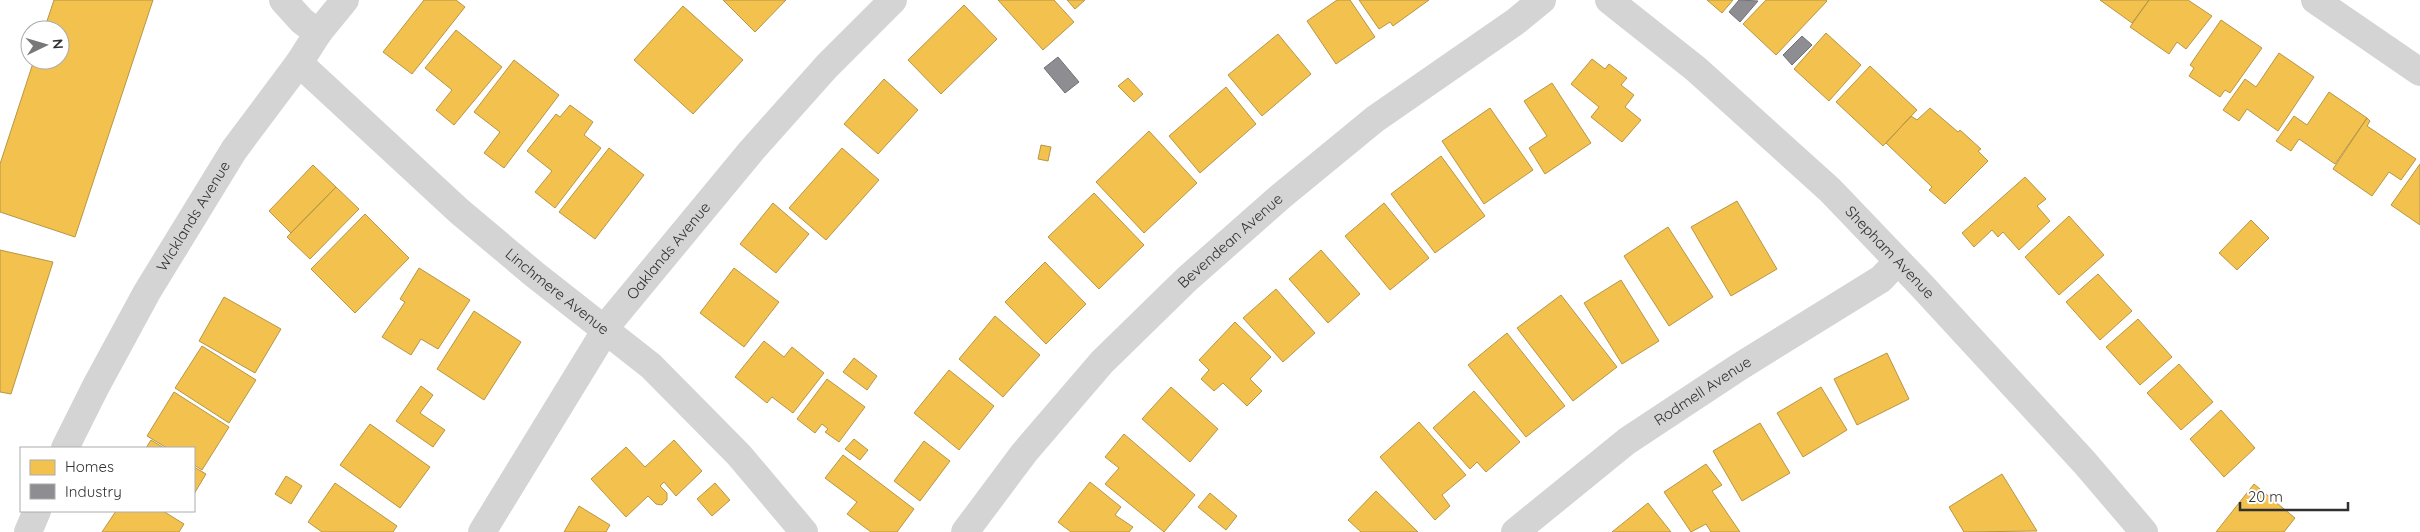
<svg xmlns="http://www.w3.org/2000/svg" width="2420" height="532" font-family="Quicksand,sans-serif">
	<style>
		.homes { fill: #f2c14e; stroke: #b89645 }
		.industry { fill: #8d8d92; stroke: #717175 }
		.lines { fill: none; stroke-linecap: round; stroke-linejoin: round }
		.minor { stroke: #d4d4d4; stroke-width: 28 }
		.labels { text-anchor: middle; stroke-width: 5; stroke-linejoin: round; paint-order: stroke }
		.street-label { font-size: 15px; fill: #303030; stroke: #fff }
	</style>
	<rect width="100%" height="100%" fill="#fff"/>
	<path class="homes" d="M54,0H153L75,237L0,212V164L34,60H60V30H44Z
		M424,0H456L465,7L412,74L383,52Z
		M723,0H786L755,32Z
		M998,0H1054L1074,22L1043,50Z
		M1067,0H1085L1075,9Z
		M1337,0H1350L1375,37L1336,64L1307,21Z
		M1359,0H1429L1393,26L1390,22L1379,29Z
		M1707,0H1733L1722,13Z
		M1766,0H1826L1827,1L1776,55L1743,24Z
		M2100,0H2149L2132,23Z
		M2149,0H2188L2212,16L2186,49L2177,42L2169,54L2130,27Z
		M964,5L997,39L941,94L908,60Z
		M683,6L743,60L693,114L634,60Z
		M2221,20L2262,48L2230,93L2225,90L2220,97L2189,76L2194,68L2190,65Z
		M456,30L502,67L454,125L436,110L452,90L425,68Z
		M1826,33L1861,65L1829,101L1794,69Z
		M1278,34L1311,74L1262,116L1228,75Z
		M2279,53L2314,77L2278,131L2247,109L2239,121L2223,110L2245,79L2256,87Z
		M1592,59L1605,69L1609,64L1627,78L1621,85L1634,95L1625,107L1641,120L1622,142L1591,117L1599,107L1571,84Z
		M514,60L559,95L504,168L484,153L500,132L474,112Z
		M1870,66L1917,110L1883,146L1836,102Z
		M1128,78L1143,94L1134,102L1118,86Z
		M884,79L918,110L878,154L844,124Z
		M1552,83L1591,143L1545,174L1529,148L1547,136L1524,101Z
		M1226,87L1256,124L1200,173L1169,136Z
		M2329,92L2367,118L2335,164L2299,139L2291,151L2276,141L2294,116L2307,125Z
		M570,105L593,122L584,135L601,148L555,208L535,192L552,171L527,151L556,114L560,117Z
		M1490,108L1533,170L1484,204L1442,141Z
		M1930,108L1958,132L1960,130L1981,149L1978,151L1988,161L1945,204L1929,190L1932,187L1886,143L1911,116L1917,120Z
		M2367,118L2370,121L2367,126L2416,159L2401,180L2389,172L2372,196L2333,169Z
		M1149,131L1197,183L1144,233L1096,182Z
		M1041,145L1051,147L1048,161L1038,159Z
		M609,148L644,175L595,239L559,212Z
		M842,148L879,180L826,240L789,208Z
		M1441,156L1485,216L1435,253L1391,194Z
		M2420,164V225L2391,205Z
		M313,165L336,187L291,233L269,211Z
		M2025,177L2046,199L2037,206L2050,221L2019,250L2003,232L1998,237L1992,230L1974,247L1962,233Z
		M336,187L359,209L310,259L287,237Z
		M1094,193L1144,245L1099,289L1048,237Z
		M1737,201L1777,269L1731,296L1691,227Z
		M773,203L809,234L776,273L740,244Z
		M1384,203L1429,258L1390,290L1345,236Z
		M365,214L409,258L355,313L311,269Z
		M2069,216L2104,255L2059,295L2025,257Z
		M2251,220L2269,238L2237,270L2219,253Z
		M1668,227L1713,297L1669,326L1624,256Z
		M0,250L53,262L11,394L0,392Z
		M1321,250L1360,294L1328,323L1289,279Z
		M1045,262L1086,304L1046,344L1005,302Z
		M419,268L470,300L438,349L421,339L411,355L382,337L405,302L400,299Z
		M734,268L779,302L744,347L700,313Z
		M2098,274L2132,311L2100,340L2066,302Z
		M1621,280L1659,341L1622,364L1584,303Z
		M1276,289L1315,333L1283,362L1243,318Z
		M1561,295L1617,367L1573,401L1517,328Z
		M224,297L281,329L255,373L199,341Z
		M474,311L521,342L484,400L437,369Z
		M995,316L1040,355L1003,397L959,359Z
		M2138,319L2172,357L2140,385L2106,347Z
		M1235,322L1271,357L1250,379L1262,391L1247,406L1223,383L1214,391L1201,379L1209,370L1199,360Z
		M1507,333L1565,406L1526,437L1468,365Z
		M764,341L784,357L792,347L824,373L793,413L772,397L767,403L735,377Z
		M202,346L256,380L229,423L175,388Z
		M1887,353L1909,399L1857,425L1834,379Z
		M854,358L877,376L867,390L843,372Z
		M2179,364L2213,402L2181,430L2147,393Z
		M949,370L994,406L959,450L914,413Z
		M827,379L865,407L839,442L825,432L828,429L822,424L815,433L797,419Z
		M421,386L433,395L420,413L445,430L433,447L396,421Z
		M1171,387L1218,429L1190,462L1142,419Z
		M1821,387L1847,430L1803,457L1777,413Z
		M1474,391L1520,442L1486,472L1477,462L1470,469L1433,428Z
		M174,392L229,427L202,470L194,465V448H167L147,436Z
		M2221,410L2255,448L2224,477L2190,439Z
		M1419,422L1466,475L1442,495L1450,506L1435,520L1380,457Z
		M1760,423L1790,473L1742,501L1713,451Z
		M370,424L430,467L400,508L340,465Z
		M1124,434L1195,495L1164,532L1105,484L1119,468L1105,457Z
		M854,439L868,450L860,460L845,449Z
		M151,440L164,448H146Z
		M674,440L702,471L676,496L664,482L660,486L667,493V500L662,505L656,504L648,496L626,517L591,479L626,447L645,467Z
		M924,441L950,461L920,501L894,481Z
		M843,455L914,509L897,532H871L847,514L857,502L825,478Z
		M1706,464L1722,485L1712,491L1740,532H1711L1706,524L1691,532L1664,492Z
		M194,467L206,474L194,494Z
		M2002,474L2037,531L1964,532L1949,507Z
		M286,476L302,486L291,504L275,494Z
		M1090,482L1121,507L1115,515L1133,527L1129,532H1071L1058,522Z
		M335,483L397,526L393,532H322L308,522Z
		M715,483L730,500L712,516L697,499Z
		M2254,484L2295,518L2284,532H2216Z
		M1376,491L1418,532H1361L1348,520Z
		M1210,493L1237,516L1226,530L1198,507Z
		M1648,503L1671,532H1612Z
		M579,506L610,525L606,532H564Z
		M116,511H163L184,524L179,532H102Z"/>
	<path class="industry" d="M1739,0L1758,1L1740,22L1729,12Z
		M1802,36L1812,45L1792,65L1783,55Z
		M1058,57L1079,82L1065,93L1044,68Z"/>
	<g class="lines">
		<g class="minor">
			<path d="M283,0L302,21L318,33"/>
			<path id="s1" d="M1609,0L1696,69L1830,190L1922,286L2085,463L2144,532"/>
			<path d="M2315,0L2420,72"/>
			<path id="s2" d="M299,63L459,211L534,274L651,366L739,455L804,532"/>
			<path id="s3" d="M65,448L96,386L147,292L234,150L299,63L318,33L345,0"/>
			<path d="M28,532L37,511"/>
			<path id="s4" d="M482,532L613,318L752,150L827,66L893,0"/>
			<path id="s5" d="M965,532L1024,453L1102,362L1187,279L1280,197L1375,119L1515,22L1542,0"/>
			<path id="s6" d="M1515,532L1627,441L1739,367L1881,279L1897,262"/>
		</g>
	</g>
	<g class="labels">
		<g class="street-label">
			<text dy="5" stroke="none"><textPath href="#s3" startOffset="265">Wicklands Avenue</textPath></text>
			<text dy="5" stroke="none"><textPath href="#s5" startOffset="395">Bevendean Avenue</textPath></text>
			<text dy="5" stroke="none"><textPath href="#s4" startOffset="338">Oaklands Avenue</textPath></text>
			<text dy="5" stroke="none"><textPath href="#s1" startOffset="378">Shepham Avenue</textPath></text>
			<text dy="5" stroke="none"><textPath href="#s2" startOffset="345">Linchmere Avenue</textPath></text>
			<text dy="5" stroke="none"><textPath href="#s6" startOffset="235">Rodmell Avenue</textPath></text>
		</g>
	</g>
	<rect x="20" y="447" width="175" height="65" fill="#ffffff" stroke="#acacac"/>
	<rect x="30" y="460" width="25" height="15" fill="#f2c14e" stroke="#acacac"/>
	<text x="65" y="472" font-size="15" fill="#303030">Homes</text>
	<rect x="30" y="484" width="25" height="15" fill="#8d8d92" stroke="#acacac"/>
	<text x="65" y="497" font-size="15" fill="#303030">Industry</text>
	<g transform="translate(45 45) rotate(85)"><circle r="24" fill="#ffffff" stroke="#acacac"/>
	<path d="M0-4L9 19L0 12L-9 19Z" fill="#787878"/>
	<text y="-8" font-size="14" font-weight="bold" text-anchor="middle" fill="#303030">N</text>
	</g>
	<path d="M2240 502v8h108v-8" fill="none" stroke="#303030" stroke-width="2.5"/>
	<text x="2248" y="502" font-size="15" fill="#303030" stroke="#ffffff" stroke-width="4" paint-order="stroke">20 m</text>
</svg>
